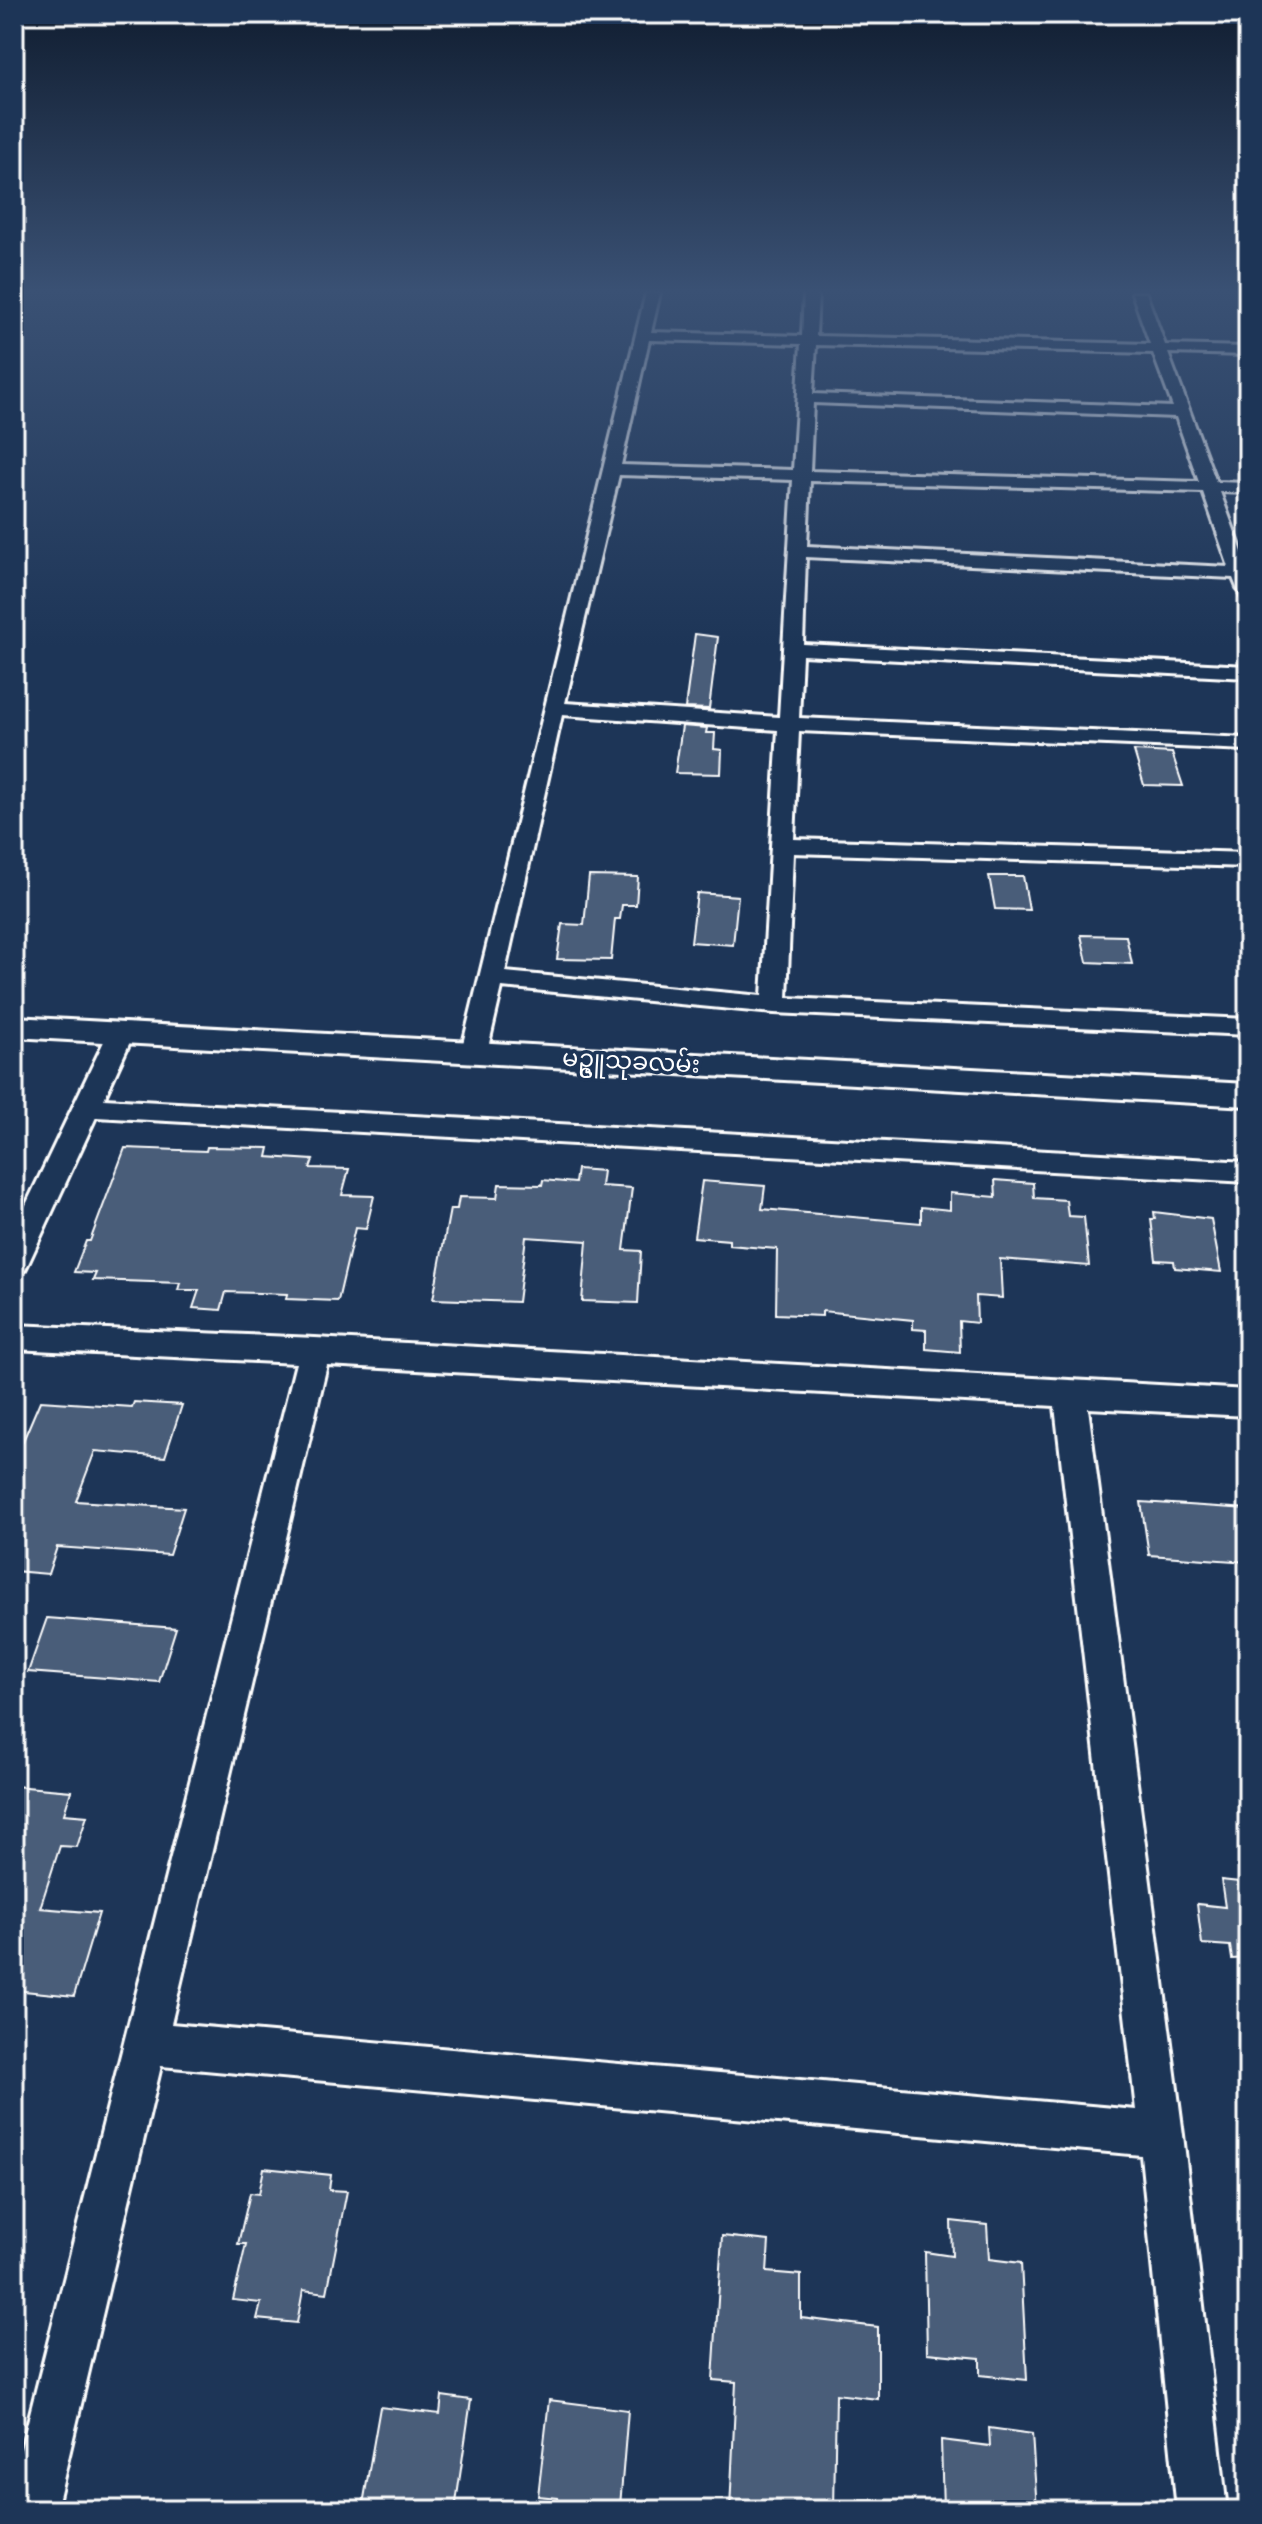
<svg xmlns="http://www.w3.org/2000/svg" width="1262" height="2524" font-family="Mali,'Noto Sans Myanmar',sans-serif">
	<style>
		.building { fill: #4a5d79; stroke: #fff; stroke-width: 2 }
		.lines { fill: none; stroke-linecap: round; stroke-linejoin: round }
		.minor-casing { stroke: #fff; stroke-width: 6 }
		.tertiary-casing { stroke: #fff; stroke-width: 6 }
		.minor { fill: #1d3557; fill-rule: evenodd }
		.tertiary { fill: #1d3557; fill-rule: evenodd }
		.labels { text-anchor: middle; stroke-width: 7; stroke-linejoin: round; paint-order: stroke }
		.street-label { font-size: 24px; fill: #fff; stroke: #1d3557 }
	</style>
	<rect width="100%" height="100%" fill="#1d3557"/>
	<filter id="ink" filterUnits="userSpaceOnUse"><feTurbulence type="fractalNoise" baseFrequency=".0125" numOctaves="2"/><feDisplacementMap in="SourceGraphic" scale="16" xChannelSelector="R" yChannelSelector="G"/><feConvolveMatrix kernelMatrix="1 2 1 2 8 2 1 2 1" color-interpolation-filters="sRGB"/></filter>
	<g filter="url(#ink)">
		<path class="building" d="M695,634L718,637L709,709L685,708Z
			M682,726L707,728L706,733H715L714,749L722,750L721,774L675,773Z
			M1134,751L1172,753L1183,786L1144,785Z
			M589,876L638,877L636,905H622L620,919H615L611,960L557,959L562,924L584,925Z
			M989,876H1023L1029,910L995,909Z
			M697,893L738,896L733,945L691,942Z
			M1081,935L1126,936L1132,964L1087,962Z
			M207,1147L269,1148L267,1157L313,1160L310,1168L349,1169L342,1195L374,1196L366,1229L355,1228L338,1301L286,1299L287,1294L226,1292L221,1310L193,1308L199,1290H178L180,1283L93,1280L96,1273L74,1272L86,1241H90L125,1148L206,1151Z
			M577,1169L603,1171L601,1186L632,1188L624,1250L641,1251L638,1303L582,1301L587,1241L526,1237L518,1302L433,1299L450,1209H457L459,1197L497,1198L499,1184L542,1185L543,1180L575,1183Z
			M995,1180L1033,1183L1034,1198L1066,1200L1068,1216L1084,1217L1089,1266L1000,1259L1002,1298L976,1296L977,1323L959,1321L960,1352L926,1349V1330L913,1329V1320L822,1311V1316L776,1314L777,1249L729,1245V1240L694,1237L702,1181L765,1186L762,1209L921,1223V1207L950,1210V1193L996,1197Z
			M1154,1212L1211,1219L1221,1272L1175,1268L1174,1261L1156,1260L1151,1219H1155Z
			M40,1401L132,1407L134,1402L182,1405L165,1457L95,1451L76,1501L184,1508L169,1555L57,1547L48,1574L14,1571V1462Z
			M1141,1502L1248,1509V1562L1149,1555Z
			M47,1618L176,1628L159,1682L28,1672Z
			M14,1786L71,1791L64,1814L87,1816L77,1847L60,1846L40,1908L99,1913L74,1996L14,1990Z
			M1221,1880L1248,1883V1958L1232,1959L1230,1946L1202,1944L1197,1904L1225,1907Z
			M264,2168L331,2175L329,2190L347,2191L327,2293L303,2290L297,2323L257,2319L261,2303L233,2300L246,2244H238L250,2193L259,2194Z
			M951,2221L987,2225L989,2259L1021,2263L1027,2380L980,2375V2358L927,2353L925,2252L952,2256Z
			M722,2236L769,2241L767,2272L801,2275V2318L878,2327V2399L836,2394L834,2510H730L736,2382L713,2380Z
			M442,2396L471,2400L455,2510H362L380,2407L440,2414Z
			M549,2400L628,2410L620,2506L595,2503L594,2510H557L558,2498L538,2496Z
			M989,2428L1032,2434L1037,2510H943L941,2440L990,2446Z"/>
		<g class="lines">
			<defs>
				<path id="minor" d="M646,293H660L651,332L802,336L804,293H818L816,336L1150,344L1132,293H1146L1165,345L1248,347V355L1168,353L1216,482L1248,483V493L1220,492L1248,568V599L1241,597L1233,578L806,557L803,644L1248,666V678L802,655L799,718L1248,738V750L799,731L794,839L1248,853V867L793,853L787,998L1248,1019V1035L774,1013L502,987L487,1052L483,1058L474,1061L465,1058L461,1052ZM649,340L801,344L793,470L621,465ZM816,345L1153,353L1173,407L813,394ZM813,403L1176,417L1199,482L810,471ZM619,475L793,480L779,717L565,703ZM810,481L1203,492L1229,567L807,546ZM562,715L778,730L762,996L505,972Z
					M121,1025L130,1027L134,1033L104,1099L1248,1162V1182L96,1117L29,1262L25,1270L14,1273V1230L108,1033L112,1027Z
					M14,1325L315,1338L1248,1390V1416L1088,1408L1183,2135L1227,2510H1177L1141,2155L161,2066L56,2510H14V2477L296,1363L14,1349ZM327,1365L1055,1406L1136,2110L171,2024Z"/>
				<path id="tertiary" d="M14,1017L1248,1084V1106L14,1037Z"/>
			</defs>
			<use href="#minor" class="minor-casing"/>
			<use href="#tertiary" class="tertiary-casing"/>
			<use href="#minor" class="minor"/>
			<use href="#tertiary" class="tertiary"/>
		</g>
	</g>
	<linearGradient id="sky" x2="0" y2="1"><stop stop-color="#101d30"/><stop offset="0.45" stop-color="#3a5174"/><stop offset="1" stop-color="#3a5174" stop-opacity="0"/></linearGradient>
	<rect width="1262" height="646" fill="url(#sky)"/>
	<g class="labels">
		<g class="street-label">
			<text transform="translate(631 1061) rotate(3)" y="8">မဥ္ဇူသုခလမ်း</text>
		</g>
	</g>
	<rect width="1262" height="2524" fill="none" stroke="#1d3557" stroke-width="48"/>
	<rect x="24" y="24" width="1214" height="2476" fill="none" stroke="#fff" stroke-width="3" filter="url(#ink)"/>
</svg>
